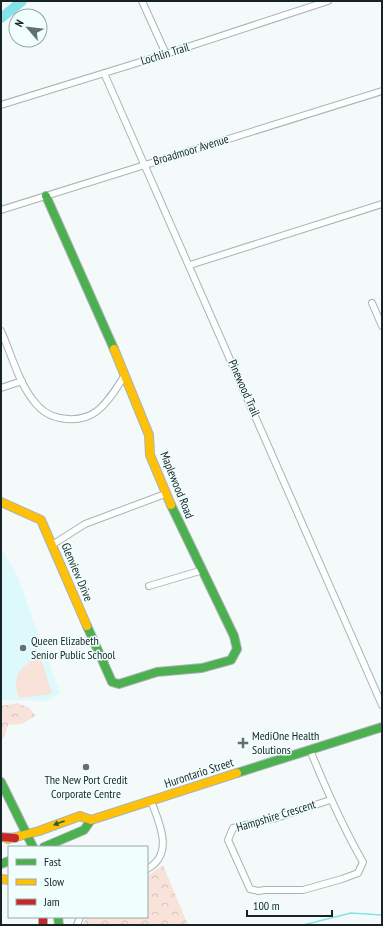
<svg xmlns="http://www.w3.org/2000/svg" width="383" height="926" font-family="'PT Sans Narrow',sans-serif">
	<style>
		.built { fill: #def9fb }
		.forest { fill: url(#forest-crowns) }
		.garden { fill: #f8e2da }
		.lines { fill: none; stroke-linecap: round; stroke-linejoin: round }
		.stream { stroke: #84e3e8; stroke-width: 1.5 }
		.river { stroke: #84e3e8; stroke-width: 10 }
		.street-casing { stroke: #aab3b3; stroke-width: 8 }
		.fast-casing { stroke: #aab3b3; stroke-width: 10 }
		.slow-casing { stroke: #aab3b3; stroke-width: 10 }
		.jam-casing { stroke: #aab3b3; stroke-width: 10 }
		.street { stroke: #fdfefe; stroke-width: 6 }
		.fast { stroke: #4caf50; stroke-width: 8 }
		.slow { stroke: #ffc107; stroke-width: 8 }
		.jam { stroke: #c62828; stroke-width: 8 }
		.oneway { fill: #2c5c36 }
		.poi-dot { fill: #646f70; stroke: #f0fefe; stroke-width: 1.5 }
		.labels { text-anchor: middle; stroke-width: 3; stroke-linejoin: round; paint-order: stroke }
		.street-label { font-size: 12px; fill: #172425; stroke: #f0fefe }
		.poi-label { font-size: 12px; fill: #172425; stroke: #f0fefe; text-anchor: start }
	</style>
	<defs>
		<pattern id="forest-crowns" width="20" height="18" patternUnits="userSpaceOnUse"><rect width="20" height="18" fill="#f8e2da"/><path d="M2 6a3 3 0 1 1 6 0M12 15a3 3 0 1 1 6 0" fill="none" stroke="#d4c2bb"/></pattern>
	</defs>
	<rect width="100%" height="100%" fill="#f4fafa"/>
	<path class="built" d="M1,549L15,570L60,693L48,701L1,700Z"/>
	<path class="forest" d="M18,703L29,708L36,716L21,724L8,725L4,738H1V706Z
		M163,865L188,925H83L86,917H147V876Z"/>
	<path class="garden" d="M41,658L52,694L19,698C11,678 20,663 41,658Z"/>
	<g class="lines">
		<path class="stream" d="M303,925L351,913L382,915"/>
		<path class="river" d="M1,18L22,1"/>
		<defs>
			<path id="street" d="M142,1L166,54
				M104,73L382,705
				M1,105L166,54L328,1
				M1,210L382,91
				M190,265L382,204
				M372,303L382,326
				M1,331C11,353 18,381 33,400C40,410 49,416 60,418C96,425 108,401 125,375
				M1,388L22,381
				M52,545L85,524L165,494
				M149,586L203,570
				M310,750C326,789 342,826 363,862L358,873L342,879L303,890H265L258,891L250,889L228,840L233,828L276,818L330,800
				M147,869C175,854 159,822 151,801
				M77,925L80,917"/>
			<path id="fast" d="M46,196L114,349
				M87,626L112,682L119,684L157,672L202,668L231,660L237,649L234,636L171,505
				M237,773L382,727
				M1,782L33,847
				M44,847L84,830L91,820
				M1,864L9,861
				M58,917L59,925"/>
			<path id="slow" d="M114,349L149,435L150,455L171,505
				M1,502L41,520L87,626
				M8,839L39,831L80,816L91,820L237,773
				M1,879L9,880"/>
			<path id="jam" d="M1,837L15,838
				M43,917V925"/>
		</defs>
		<use href="#street" class="street-casing"/>
		<use href="#fast" class="fast-casing"/>
		<use href="#slow" class="slow-casing"/>
		<use href="#jam" class="jam-casing"/>
		<use href="#street" class="street"/>
		<use href="#fast" class="fast"/>
		<use href="#slow" class="slow"/>
		<use href="#jam" class="jam"/>
	</g>
	<defs><path id="oneway-solid" d="M-6-.8H1V-3.2L6.5 0L1 3.2V.8H-6Z"/></defs>
	<use class="oneway" href="#oneway-solid" transform="translate(59 823) rotate(160)"/>
	<g class="poi-dot">
		<circle cx="23" cy="648" r="4"/>
		<path d="M241 737h4v4h4v4h-4v4h-4v-4h-4v-4h4z"/>
		<circle cx="86" cy="767" r="4"/>
	</g>
	<g class="labels">
		<g class="street-label">
			<text transform="translate(165 54) rotate(-17)" y="4">Lochlin Trail</text>
			<text transform="translate(191 150) rotate(-17)" y="4">Broadmoor Avenue</text>
			<text transform="translate(244 388) rotate(66)" y="4">Pinewood Trail</text>
			<text transform="translate(177 485) rotate(68)" y="4">Maplewood Road</text>
			<text transform="translate(77 572) rotate(67)" y="4">Glenview Drive</text>
			<text transform="translate(199 773) rotate(-18)" y="4">Hurontario Street</text>
			<text transform="translate(276 816) rotate(-17)" y="4">Hampshire Crescent</text>
		</g>
		<g class="poi-label">
			<text x="31" y="645">Queen Elizabeth<tspan x="31" dy="14">Senior Public School</tspan></text>
			<text x="252" y="740">MediOne Health<tspan x="252" dy="14">Solutions</tspan></text>
			<text x="86" y="784" text-anchor="middle">The New Port Credit<tspan x="86" dy="14">Corporate Centre</tspan></text>
		</g>
	</g>
	<rect width="383" height="926" fill="none" stroke="#172425" stroke-width="4"/>
	<rect x="8" y="846" width="140" height="72" fill="#f0fefe" stroke="#99a7a7"/>
	<rect x="16" y="859" width="20" height="6" fill="#4caf50" stroke="#99a7a7"/>
	<text x="44" y="866" font-size="12" fill="#172425">Fast</text>
	<rect x="16" y="879" width="20" height="6" fill="#ffc107" stroke="#99a7a7"/>
	<text x="44" y="886" font-size="12" fill="#172425">Slow</text>
	<rect x="16" y="899" width="20" height="6" fill="#c62828" stroke="#99a7a7"/>
	<text x="44" y="906" font-size="12" fill="#172425">Jam</text>
	<g transform="translate(28 28) rotate(298)"><circle r="19" fill="#f0fefe" stroke="#99a7a7"/>
	<path d="M0-3L7 15L0 10L-7 15Z" fill="#646f70"/>
	<text y="-6" font-size="11" font-weight="bold" text-anchor="middle" fill="#172425">N</text>
	</g>
	<path d="M247 910v6h85v-6" fill="none" stroke="#172425" stroke-width="2"/>
	<text x="253" y="910" font-size="12" fill="#172425" stroke="#f0fefe" stroke-width="3" paint-order="stroke">100 m</text>
</svg>
